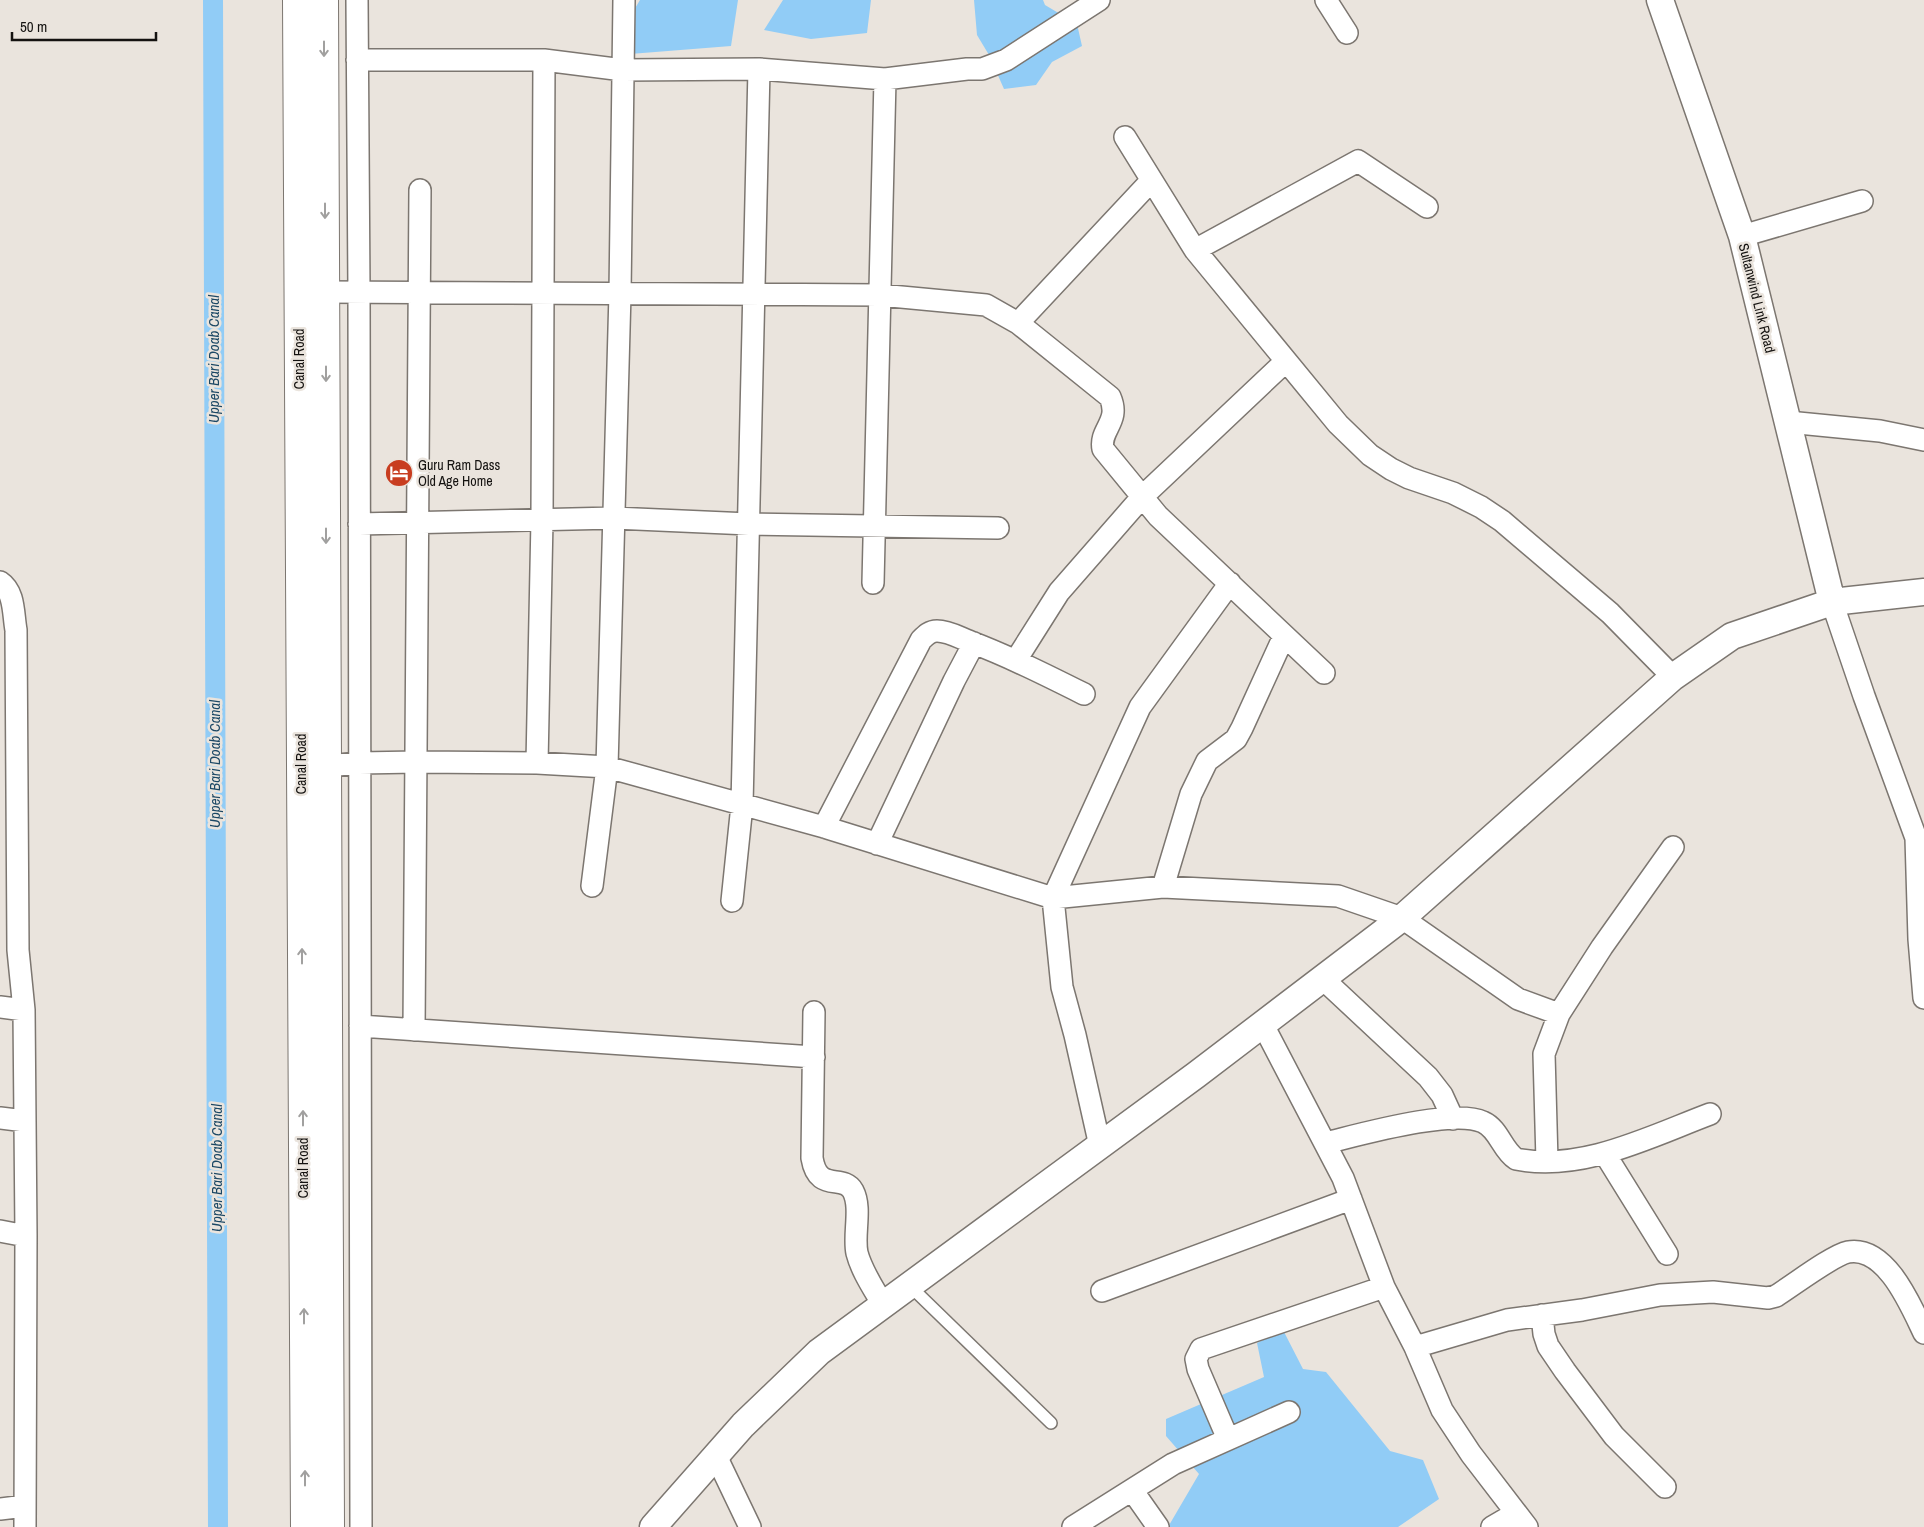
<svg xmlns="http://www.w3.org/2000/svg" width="1924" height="1527" font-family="'Archivo Narrow',sans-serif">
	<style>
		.water { fill: #91ccf6 }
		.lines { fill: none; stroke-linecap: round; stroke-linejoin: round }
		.canal { stroke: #91ccf6; stroke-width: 20 }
		.service-casing { stroke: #7c7670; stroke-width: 14 }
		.minor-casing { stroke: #7c7670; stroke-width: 24 }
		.tertiary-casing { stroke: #7c7670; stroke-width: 29 }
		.primary-casing { stroke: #7c7670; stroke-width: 30 }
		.service { stroke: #fff; stroke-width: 11 }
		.minor { stroke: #fff; stroke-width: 21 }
		.tertiary { stroke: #fff; stroke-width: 26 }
		.primary { stroke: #fff; stroke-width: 28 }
		.oneway { stroke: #a1a09f }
		.labels { text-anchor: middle; stroke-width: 5; stroke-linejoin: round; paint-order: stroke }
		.street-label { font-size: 14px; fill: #141210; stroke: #eae4dd }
		.poi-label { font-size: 14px; fill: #141210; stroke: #eae4dd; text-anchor: start }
		.water-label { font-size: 15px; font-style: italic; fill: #1c4865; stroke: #eae4dd }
	</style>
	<rect width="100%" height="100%" fill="#eae4dd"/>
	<path class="water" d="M640,0H738L731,46L630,54L631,15Z
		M783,0H871L867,33L811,39L764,30Z
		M974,0H1043L1045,5L1077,24L1082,46L1052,62L1036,85L1004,89L989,55L977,35Z
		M1283,1330L1303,1369L1326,1372L1390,1451L1423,1460L1439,1499L1398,1527H1168L1199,1474L1166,1436V1419L1264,1377L1257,1343Z"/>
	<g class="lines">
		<path class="canal" d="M213,0L218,1527"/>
		<defs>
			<path id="service" d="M910,1286L1051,1423"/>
			<path id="minor" d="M357,0L359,291L361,1527
				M1326,0L1347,33
				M357,60H544L623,70L759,69L885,79L967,69H982L1006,60L1099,0
				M1125,137L1195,250L1338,424L1370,455L1391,469L1409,478L1453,493L1481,507L1502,521L1610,613L1673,677
				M1742,236L1862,201
				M1195,250L1358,161L1427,207
				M325,292L880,295L986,305L1018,323L1151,181
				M1018,323L1110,397C1121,422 1099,429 1103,449L1158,516L1324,673
				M1788,422L1880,431L1924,440
				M359,524L614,518L749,524L998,528
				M0,582C15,592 13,614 16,630L18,950L24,1010
				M873,583L885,79
				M1832,602L1864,696L1916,838L1919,939L1924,998
				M1016,660L1059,592L1142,497L1286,361
				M537,763L542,520L544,60
				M327,766L359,763L417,762L537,763L607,767L824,827L1053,898L1163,887L1338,896L1402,918L1518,999L1559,1014
				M824,827L921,640C926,635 930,631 937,631C949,631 960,638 971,642C1010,657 1046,675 1084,694
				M877,844L954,681L974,643
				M592,886L607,767L620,293L624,0
				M1163,887L1191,794L1207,761L1236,739L1242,728L1284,636
				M732,901L742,805L759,69
				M1322,978L1428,1077L1442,1095L1453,1119
				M0,1007L24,1010L25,1121
				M814,1012L812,1158C818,1194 843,1173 853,1191C862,1208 853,1235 857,1253C862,1272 874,1289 883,1305
				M1262,1023L1343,1178L1384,1287L1415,1347L1442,1410L1471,1454L1527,1527
				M360,1026L814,1057
				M414,1030L420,190
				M0,1118L25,1121L26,1236
				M1325,1143C1359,1135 1453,1108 1483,1122C1499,1129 1502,1150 1516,1159C1582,1172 1649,1137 1710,1114
				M1100,1146L1075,1035L1062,987L1053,898L1140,707L1230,583
				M1605,1154L1667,1254
				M1547,1161L1544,1054L1559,1014L1602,947L1673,847
				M0,1231L26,1236L25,1527
				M1102,1291L1351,1199
				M1542,1315L1544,1334L1548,1346L1565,1371L1614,1436L1665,1487
				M1415,1347L1507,1320L1582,1310L1660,1295L1713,1292L1768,1298L1776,1296C1792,1286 1833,1255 1848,1252C1886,1245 1911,1306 1924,1333
				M1228,1439L1198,1369L1196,1359L1201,1349L1384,1287
				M716,1456L750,1527
				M1132,1490L1158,1527
				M0,1509L25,1506
				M1073,1527L1173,1464L1289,1412
				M1492,1527L1516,1513"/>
			<path id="tertiary" d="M1660,0L1742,236L1832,602
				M653,1527L743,1425L819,1352L1196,1075L1402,918L1673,677L1732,636L1832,602L1924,592"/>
			<path id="primary" d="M297,0L305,1527
				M324,0L330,1527"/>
		</defs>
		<use href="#service" class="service-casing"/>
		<use href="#minor" class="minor-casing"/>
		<use href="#tertiary" class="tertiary-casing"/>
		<use href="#primary" class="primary-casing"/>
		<use href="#service" class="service"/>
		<use href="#minor" class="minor"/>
		<use href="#tertiary" class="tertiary"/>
		<use href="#primary" class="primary"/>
	</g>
	<defs><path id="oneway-shaft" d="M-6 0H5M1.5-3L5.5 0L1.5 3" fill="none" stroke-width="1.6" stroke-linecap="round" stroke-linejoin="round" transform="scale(1.25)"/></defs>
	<g class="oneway">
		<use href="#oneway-shaft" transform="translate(324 49) rotate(90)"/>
		<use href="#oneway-shaft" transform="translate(325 211) rotate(90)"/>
		<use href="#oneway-shaft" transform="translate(326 374) rotate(90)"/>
		<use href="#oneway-shaft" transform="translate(326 536) rotate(90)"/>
		<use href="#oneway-shaft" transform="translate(302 956) rotate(-90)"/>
		<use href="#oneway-shaft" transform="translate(303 1118) rotate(-90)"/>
		<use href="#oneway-shaft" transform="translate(304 1316) rotate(-90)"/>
		<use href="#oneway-shaft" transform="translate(305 1478) rotate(-90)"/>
	</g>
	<defs>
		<symbol id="hotel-disc" viewBox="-11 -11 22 22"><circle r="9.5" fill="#c83d20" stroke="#eae4dd"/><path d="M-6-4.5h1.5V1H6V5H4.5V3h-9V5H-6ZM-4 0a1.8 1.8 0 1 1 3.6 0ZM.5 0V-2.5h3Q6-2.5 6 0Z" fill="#fff"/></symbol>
	</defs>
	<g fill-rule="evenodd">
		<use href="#hotel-disc" x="383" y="457" width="32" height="32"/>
	</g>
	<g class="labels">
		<g class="street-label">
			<text transform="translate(1757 298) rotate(76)" y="5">Sultanwind Link Road</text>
			<text transform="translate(299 359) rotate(-90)" y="5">Canal Road</text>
			<text transform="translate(301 764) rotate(-90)" y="5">Canal Road</text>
			<text transform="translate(303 1168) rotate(-90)" y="5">Canal Road</text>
		</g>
		<g class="poi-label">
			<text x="418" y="470">Guru Ram Dass<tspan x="418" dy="16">Old Age Home</tspan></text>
		</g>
		<g class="water-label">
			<text transform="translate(214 359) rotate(-90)" y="5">Upper Bari Doab Canal</text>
			<text transform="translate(215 764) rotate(-90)" y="5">Upper Bari Doab Canal</text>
			<text transform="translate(217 1168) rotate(-90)" y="5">Upper Bari Doab Canal</text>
		</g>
	</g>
	<path d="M12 32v8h144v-8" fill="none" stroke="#141210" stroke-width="2.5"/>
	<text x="20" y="32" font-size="15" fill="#141210" stroke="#eae4dd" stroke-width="4" paint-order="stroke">50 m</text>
</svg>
